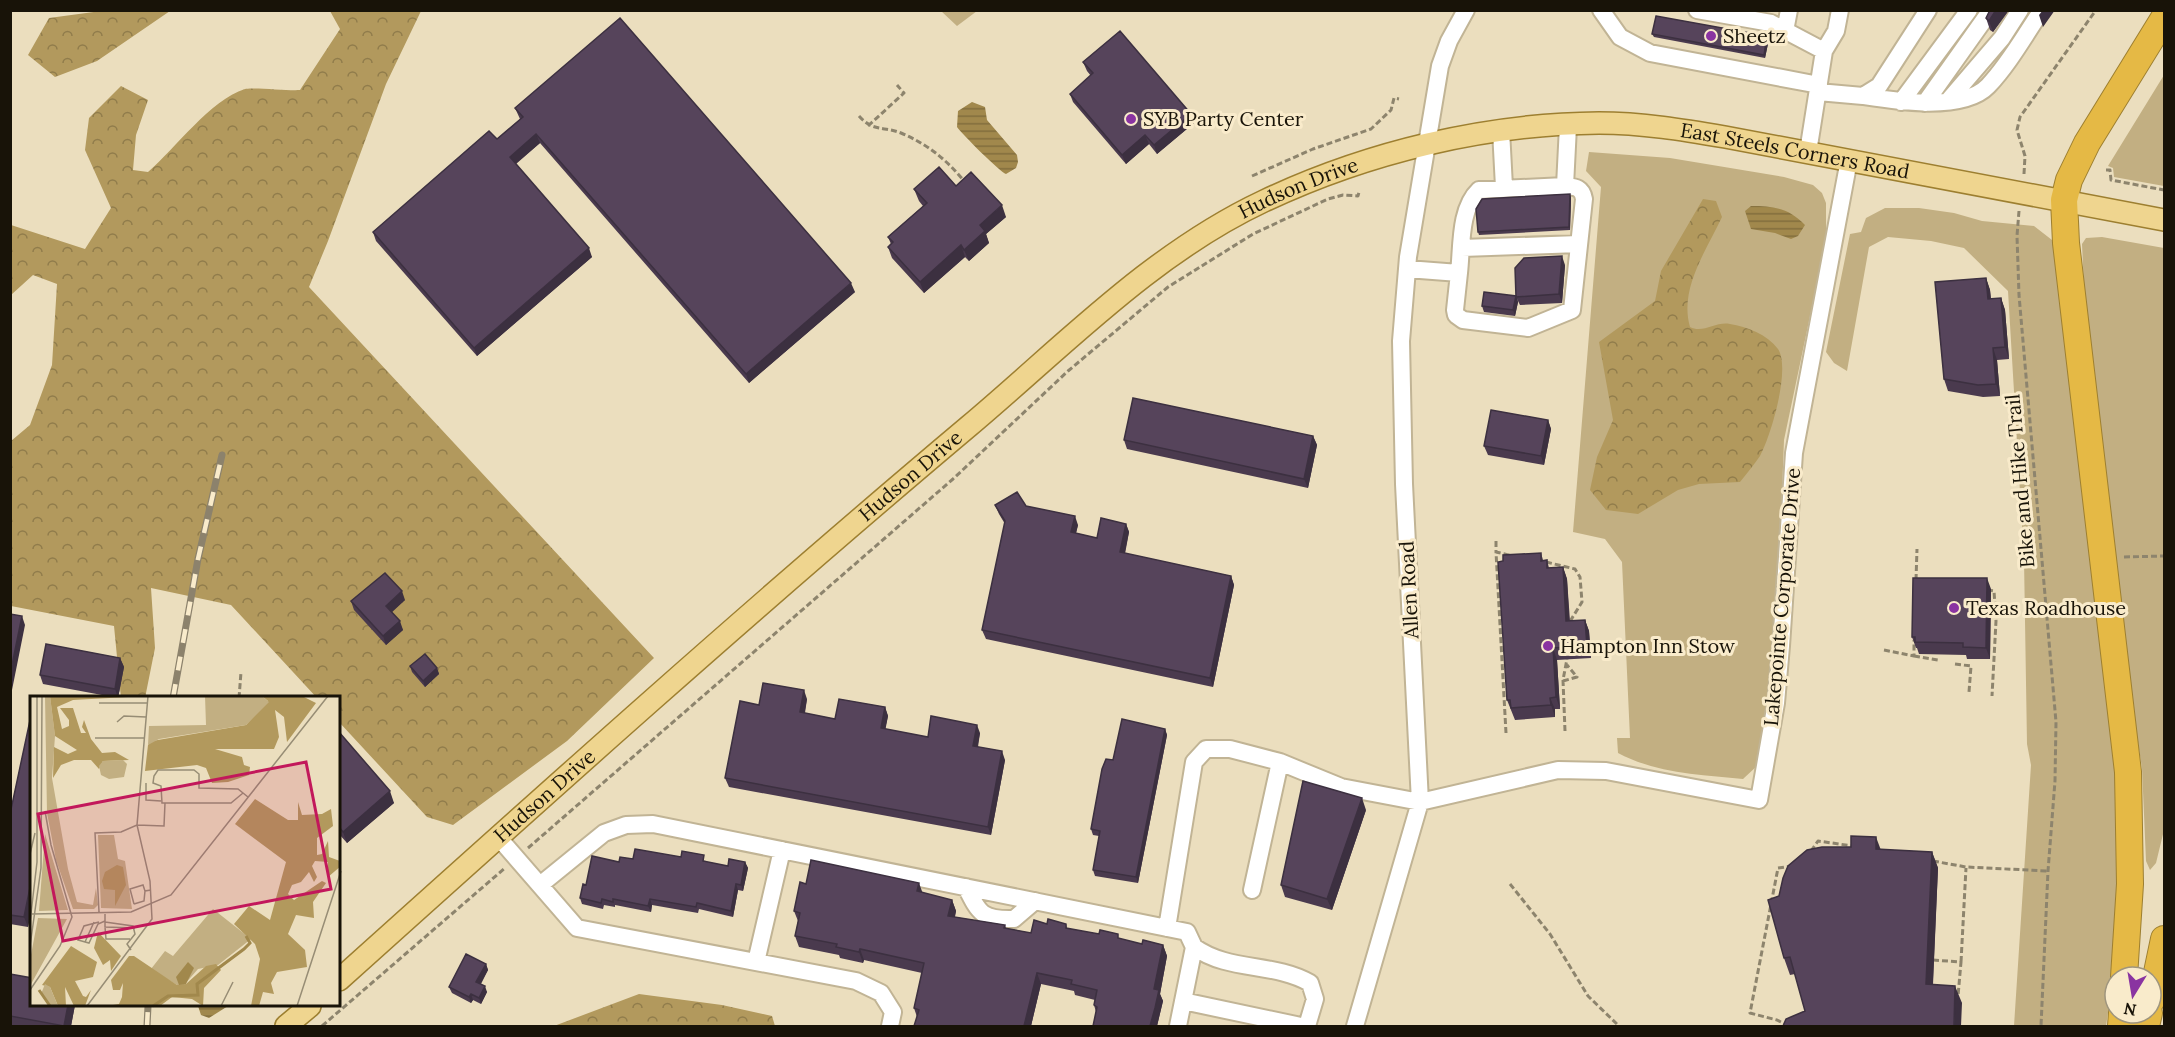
<svg xmlns="http://www.w3.org/2000/svg" width="2175" height="1037" font-family="Lora,serif">
	<style>
		.green { fill: #c2af82 }
		.forest { fill: url(#forest-crowns) }
		.water { fill: url(#water-rules) }
		.lines { fill: none; stroke-linecap: round; stroke-linejoin: round }
		.minor-casing { stroke: #c1b495; stroke-width: 20 }
		.major-casing { stroke: #9d7f30; stroke-width: 24 }
		.highway-casing { stroke: #9d7f30; stroke-width: 28 }
		.path { stroke: #8d846d; stroke-width: 3; stroke-dasharray: 6 3; stroke-linecap: butt }
		.minor { stroke: #fff; stroke-width: 16 }
		.major { stroke: #efd58f; stroke-width: 21 }
		.highway { stroke: #e5b945; stroke-width: 26 }
		.rail-casing { stroke: #8c826c; stroke-width: 7 }
		.rail { stroke: #f9ebcb; stroke-width: 4.5; stroke-dasharray: 14; stroke-linecap: butt }
		.wall { fill: #4a3a4e }
		.shaded-wall { fill: #3c3040 }
		.building { fill: #56445b; stroke: #3c3040; stroke-width: 1.5 }
		.poi-dot { fill: #8a34a1; stroke: #f9ebcb; stroke-width: 2 }
		.labels { text-anchor: middle; stroke-width: 6; stroke-linejoin: round; paint-order: stroke }
		.poi-label { font-size: 20px; fill: #181308; stroke: #f9ebcb; text-anchor: start }
		.street-label { font-size: 20px; fill: #181308; stroke: #f9ebcb }
		.inset-river { fill: none; stroke: #a1884c; stroke-width: 3 }
		.inset-road { fill: none; stroke: #978d75; stroke-width: 1.5 }
		.view { fill: #c2185b; fill-opacity: 0.15; stroke: #c2185b; stroke-width: 3 }
		.inset-edge { fill: none; stroke: #181308; stroke-width: 3 }
	</style>
	<defs>
		<pattern id="forest-crowns" width="20" height="18" patternUnits="userSpaceOnUse" patternTransform="scale(1.5)"><rect width="20" height="18" fill="#b2995d"/><path d="M2 6a3 3 0 1 1 6 0M12 15a3 3 0 1 1 6 0" fill="none" stroke="#907c4b"/></pattern>
		<pattern id="water-rules" width="6" height="5" patternUnits="userSpaceOnUse" patternTransform="scale(1.5)"><rect width="6" height="5" fill="#a1884c"/><path d="M0 2.5h6" fill="none" stroke="#826e3d"/></pattern>
	</defs>
	<rect width="100%" height="100%" fill="#ebdebe"/>
	<path class="green" d="M941,11H977L957,26Z
		M2164,75V186L2114,177L2113,168L2108,166Z
		M1589,152L1670,158L1784,177L1813,185L1822,193L1826,203V240L1784,440L1779,571L1769,690L1758,765L1743,779C1701,775 1655,773 1618,753L1617,738H1630L1622,562L1605,539L1573,532L1601,187L1586,171Z
		M1885,208H1919L1954,213L1982,221L2034,226L2052,240L2058,256L2082,495L2105,647L2125,839L2124,905L2106,1026H2014L2031,765L2027,744L2024,559L2008,291L1964,248L1931,241L1888,237L1869,247L1847,371L1834,363L1826,352L1850,234L1861,232L1866,218Z
		M2102,237L2164,248V830L2156,863L2150,870L2146,861L2142,768L2111,571L2089,402L2082,244L2086,238Z"/>
	<path class="forest" d="M101,11H170L97,61L55,77L28,55L49,18Z
		M330,11H421L386,84L328,241L309,287L654,658L567,741L453,825L427,817L339,722V698H317L231,605L151,588L155,648L145,698H121L114,626L11,606V441L30,425L52,365L57,284L33,275L11,295V225L85,249L111,208L85,150L89,118L121,86L148,100L136,135L133,170L148,172C176,148 210,100 245,89C251,87 289,91 300,90L340,29Z
		M1703,199L1716,201L1722,217C1706,251 1679,289 1690,327C1703,334 1716,321 1730,324C1747,327 1767,334 1778,349C1791,368 1771,436 1760,456C1754,465 1747,473 1740,482L1699,484L1678,490L1638,514L1606,510L1590,490L1597,457L1613,420L1599,342L1655,301L1661,271Z
		M639,994L722,1005L772,1016L775,1026H554Z"/>
	<path class="water" d="M972,102L985,107L987,120L1017,155L1018,162L1016,168L1006,174C1000,172 962,134 957,127L958,111Z
		M1751,206C1773,206 1789,208 1805,225L1798,236L1791,239L1775,233L1751,229L1745,211Z
		M198,1006H228L209,1018L201,1015Z"/>
	<g class="lines">
		<defs>
			<path id="minor" d="M1601,10L1620,37L1650,53L1819,85
				M1697,10L1771,23L1824,51L1808,152
				M1785,31L1789,10
				M1824,51L1836,31L1840,10
				M1818,92L1863,96L1879,86L1928,10
				M1863,96C1895,101 1963,112 1988,86C2009,64 2025,35 2042,10
				M1948,101L2002,38L2020,10
				M1901,102L1969,10
				M1925,103L1991,10
				M1501,130L1504,187
				M1462,248L1579,244
				M1407,269L1459,273C1462,247 1459,209 1479,190L1565,186L1568,126
				M1459,273L1455,310L1456,315L1463,320L1528,328L1572,310L1584,199C1582,187 1575,187 1565,186
				M498,837L577,928L856,981L881,993L893,1012L890,1026
				M540,885L604,833L626,825L653,824L1187,932L1194,947L1178,1026
				M966,887C979,914 983,920 1014,919L1035,901
				M1252,890L1280,762
				M1167,928L1194,762L1206,749H1230L1280,762L1341,787L1420,802L1558,770L1606,771L1759,800L1776,703L1781,646L1794,453L1849,160
				M1194,947C1229,972 1273,962 1310,983L1315,999L1307,1026
				M756,962L782,850
				M1183,1001L1301,1026
				M1355,1026L1420,802L1404,484L1401,341L1408,257L1440,66L1449,41L1466,10"/>
			<g id="major">
				<path id="s1" d="M339,980C547,793 755,606 969,426C1063,347 1151,254 1264,201C1368,152 1485,124 1599,123C1642,123 1684,130 1725,137L2164,220"/>
				<path d="M286,1026L310,1006"/>
			</g>
			<path id="highway" d="M2124,977L2130,884L2128,772L2066,243L2064,200L2069,180L2087,143L2164,18
				M2151,1001L2164,939
				M2121,1026L2122,1013
				M2146,1026L2149,1013"/>
		</defs>
		<use href="#minor" class="minor-casing"/>
		<use href="#major" class="major-casing"/>
		<use href="#highway" class="highway-casing"/>
		<path class="path" d="M859,116C873,132 883,126 901,133C927,144 946,159 964,181
			M868,126L904,93L897,85
			M2106,170H2110L2111,180L2164,190
			M2024,174L2025,156L2017,130L2020,117L2096,10
			M1252,176L1313,149L1371,129L1391,110L1394,98L1399,99
			M2019,211L2017,236L2019,295L2056,722L2055,781L2048,871L2041,1026
			M1496,541V552
			M2124,557L2164,556
			M1546,562L1575,569L1580,577L1582,602L1569,623
			M1916,580L1917,549
			M1987,590L1994,591L1996,621L1992,696
			M1884,650L1914,656V640
			M1914,656L1938,660
			M1955,664L1971,666L1969,692
			M1563,681L1577,677L1567,665
			M239,698L241,672
			M1565,731L1563,680L1567,659
			M1506,733L1496,552L1513,556
			M528,848L953,479L1068,371L1168,287L1253,234L1328,199L1343,195L1358,196L1359,192
			M1811,851L1818,841L1853,846
			M1933,861L1966,867L2048,871
			M1510,884L1550,934L1588,996L1619,1026
			M1933,960L1961,962L1958,996
			M1961,962L1966,868
			M322,1026L505,868
			M1789,1026L1777,1020L1750,1013L1778,868L1792,866"/>
		<use href="#minor" class="minor"/>
		<use href="#major" class="major"/>
		<use href="#highway" class="highway"/>
		<defs>
			<path id="rail" d="M173,698L198,559L222,455
				M147,1026L148,1006"/>
		</defs>
		<use href="#rail" class="rail-casing"/>
		<use href="#rail" class="rail"/>
	</g>
	<path class="wall" d="M1990,10H2009L1993,32L1990,30L1986,18Z
		M1652,34L1767,36L1769,39L1765,58L1654,37Z
		M1083,62L1191,114L1194,123L1157,154L1149,144L1126,164L1073,102L1070,94L1091,76L1087,71Z
		M515,108L855,292L749,383L540,143L516,164L592,257L477,356L376,241L373,232L497,139L520,119Z
		M956,186L1006,217L986,234L989,243L969,261L965,257L924,293L892,258L888,247L891,244L888,237L923,206L919,201L914,189Z
		M1571,197L1570,230L1479,235L1478,232Z
		M1565,265L1562,303L1520,305L1516,297Z
		M1986,278L1990,290L1991,299L2001,298L2005,310L2009,359L1997,360L2000,396L1983,397L1948,391L1944,379Z
		M1516,296L1518,302L1515,316L1484,312L1482,306Z
		M1548,420L1551,429L1544,465L1488,455L1484,446Z
		M1313,436L1317,445L1308,488L1127,449L1124,440Z
		M995,505L1026,506L1078,525L1076,533L1097,538L1126,524L1129,532L1125,554L1231,576L1234,585L1213,687L986,639L982,630L1005,524L999,514Z
		M1541,553L1543,560H1547L1549,568L1563,567L1567,579L1570,621L1585,620L1589,631L1591,658L1557,660L1560,709H1555V717L1515,720L1507,700L1503,561Z
		M1991,589L1990,659H1967L1966,655L1919,654L1917,648H1916L1912,637Z
		M405,600L391,612L403,630L386,645L354,610L351,601Z
		M120,658L124,667L118,698L43,684L40,675Z
		M410,666L437,668L439,674L425,687L412,672Z
		M807,699L805,713L835,719L885,707L888,716L885,729L928,737L980,733L978,747L1005,760L991,835L729,787L725,778L759,705Z
		M32,711V907L28,927L10,924V814Z
		M1165,729L1167,735L1138,883L1095,876L1093,870L1099,836L1093,835L1091,829L1113,760Z
		M339,732L394,803L347,843L339,834Z
		M1366,810L1332,910L1285,897L1281,885Z
		M1881,850L1932,852L1938,868L1933,985L1962,1003L1805,1011L1795,974L1790,975L1784,958L1779,896Z
		M681,857L706,861V862L728,866L745,862L748,868L743,891L738,890L733,917L699,909L698,913L652,905L651,912L615,905V907L604,905L603,909L582,904L580,898L586,885L619,862L633,859Z
		M806,884L922,893L952,900L956,911L955,917L1005,925L1006,928L1031,933L1047,924H1066L1067,928L1142,944L1163,945L1167,956L1160,994L1163,1001L1157,1026H1093L1096,1012L1094,1005L1095,1000L1075,995L1074,991L1041,984L1031,1026H914L917,1017L914,1008L922,973L864,960L863,963L840,958L839,955L799,947L795,936L798,921L794,911Z
		M486,964L488,970L480,984L487,992L481,1004L473,1000L471,1003L452,993L449,987Z
		M10,974L75,1005L71,1026H10Z"/>
	<path class="shaded-wall" d="M1996,10H2009L1993,32L1989,21Z
		M2043,10H2055L2043,27L2039,15Z
		M1767,36L1769,39L1765,58L1764,55Z
		M1191,114L1194,123L1157,154L1154,145Z
		M536,134L540,143L513,166L510,157Z
		M1145,135L1149,144L1126,164L1122,155Z
		M1570,194L1571,197L1570,230L1569,227Z
		M1002,205L1006,217L986,234L989,243L969,261L964,250L980,225Z
		M961,245L965,257L924,293L920,282Z
		M589,248L592,257L477,356L474,348Z
		M1562,256L1565,265L1562,303L1559,294Z
		M1986,278L1990,290L1992,311L1988,299Z
		M851,283L855,292L749,383L746,374Z
		M1516,296L1518,302L1515,316L1513,310Z
		M2001,298L2005,310L2009,359L2005,347Z
		M1993,348L1997,360L2000,396L1996,384Z
		M1548,420L1551,429L1544,465L1541,456Z
		M1313,436L1317,445L1308,488L1304,479Z
		M1075,516L1078,525L1074,541L1071,532Z
		M1126,524L1129,532L1123,561L1120,552Z
		M1563,567L1567,579L1570,633L1566,621Z
		M1231,576L1234,585L1213,687L1210,678Z
		M1987,578L1991,589L1990,659L1986,648Z
		M402,591L405,600L389,615L386,606Z
		M22,616L25,625L10,700V675Z
		M1585,620L1589,631L1591,658L1587,646Z
		M400,621L403,630L386,645L383,636Z
		M1553,648L1557,660L1560,709L1556,697Z
		M120,658L124,667L118,698L115,689Z
		M437,668L439,674L425,687L423,681Z
		M804,690L807,699L803,721L800,712Z
		M1550,698L1555,709V717L1551,705Z
		M885,707L888,716L884,737L881,728Z
		M977,725L980,733L976,754L973,746Z
		M1165,729L1167,735L1138,883L1136,877Z
		M1002,751L1005,760L991,835L988,827Z
		M390,791L394,803L347,843L343,832Z
		M1362,798L1366,810L1332,910L1327,899Z
		M1876,837L1882,853L1876,849Z
		M1932,852L1938,868L1932,1001L1926,984Z
		M745,862L748,868L743,891L741,885Z
		M32,878V907L28,927L24,917Z
		M919,883L923,894L917,891Z
		M736,884L738,890L733,917L731,911Z
		M650,899L652,905L651,912L648,906Z
		M952,900L956,911L952,927L948,916Z
		M1163,945L1167,956L1160,994L1163,1001L1157,1026H1150L1154,989Z
		M860,949L864,960L863,963L859,952Z
		M486,964L488,970L479,988L476,982Z
		M1037,973L1041,984L1031,1026H1024Z
		M485,986L487,992L481,1004L479,998Z
		M1955,986L1962,1003L1961,1026H1954Z
		M471,994L473,1000L471,1003L469,997Z
		M68,1005H75L71,1026H64Z"/>
	<path class="building" d="M1990,10H1996L1989,21L1986,18Z
		M1656,16L1767,36L1764,55L1652,34Z
		M620,18L851,283L746,374L536,134L510,157L589,248L474,348L373,232L489,131L497,139L523,117L515,108Z
		M1120,31L1191,114L1154,145L1145,135L1122,155L1070,94L1093,73L1083,62Z
		M939,167L956,186L971,172L1002,205L980,225L985,231L964,250L961,245L920,282L888,247L893,242L888,237L927,203L914,189Z
		M1570,194L1569,227L1478,232L1476,209L1482,199Z
		M1562,256L1559,294L1516,297L1515,268L1524,258Z
		M1986,278L1988,299L2001,298L2005,347L1993,348L1996,384L1978,385L1944,379L1935,282Z
		M1484,292L1516,296L1513,310L1482,306Z
		M1133,398L1313,436L1304,479L1124,440Z
		M1491,410L1548,420L1541,456L1484,446Z
		M1017,492L1026,506L1075,516L1071,532L1097,538L1101,518L1126,524L1120,552L1231,576L1210,678L982,630L1005,521L995,505Z
		M1541,553V561L1547,560V568L1563,567L1566,621L1585,620L1587,646L1553,648L1556,697L1550,698L1551,705L1511,708L1510,700H1507L1498,562L1503,561V555Z
		M385,573L402,591L386,606L400,621L383,636L351,601Z
		M1913,578H1987L1986,648L1963,647V643L1915,642V637H1912Z
		M10,614L22,616L10,675Z
		M46,644L120,658L115,689L40,675Z
		M425,654L437,668L423,681L410,666Z
		M763,683L804,690L800,712L835,719L839,699L885,707L881,728L928,737L931,716L977,725L973,746L1002,751L988,827L725,778L740,701L759,705Z
		M32,711V878L24,917L10,915V814Z
		M1122,719L1165,729L1136,877L1093,870L1100,831L1091,829L1102,769L1106,759L1113,760Z
		M339,732L390,791L343,832L339,827Z
		M1303,781L1362,798L1327,899L1281,885Z
		M1851,836L1876,837V849L1932,852L1926,984L1955,986L1954,1026H1783L1786,1019L1805,1011L1790,957L1784,958L1768,900L1779,896L1783,878L1788,866L1807,850L1822,847H1851Z
		M635,849L681,857L682,851L704,855L703,861L728,866L729,859L745,862L741,885L736,884L731,911L697,903L696,907L650,899L648,906L613,899V902L602,899L601,903L580,898L583,884L586,885L592,856L619,862L620,857L633,859Z
		M811,860L919,883L917,891L952,900L948,916L1005,925L1004,928L1031,933L1034,920L1047,924L1048,919L1066,924V928L1099,934L1100,930L1118,934V938L1142,944L1143,940L1163,945L1154,989L1159,990L1155,1008L1150,1026H1093L1097,1007L1094,1005L1097,990L1071,984L1072,980L1037,973L1024,1026H914L919,1010L914,1008L924,963L860,949L859,952L836,947L837,944L795,936L800,913L794,911L800,882L806,884Z
		M466,954L486,964L476,982L485,986L479,998L471,994L469,997L449,987Z
		M10,974L32,978V1005H68L64,1026L10,1016Z"/>
	<g class="poi-dot">
		<circle cx="1711" cy="36" r="6"/>
		<circle cx="1131" cy="119" r="6"/>
		<circle cx="1954" cy="608" r="6"/>
		<circle cx="1548" cy="646" r="6"/>
	</g>
	<g class="labels">
		<g class="poi-label">
			<text x="1723" y="43">Sheetz</text>
			<text x="1143" y="126">SYB Party Center</text>
			<text x="1966" y="615">Texas Roadhouse</text>
			<text x="1560" y="653">Hampton Inn Stow</text>
		</g>
		<g class="street-label">
			<text dy="7" stroke="none"><textPath href="#s1" startOffset="1756">East Steels Corners Road</textPath></text>
			<text dy="7" stroke="none"><textPath href="#s1" startOffset="1248">Hudson Drive</textPath></text>
			<text dy="7" stroke="none"><textPath href="#s1" startOffset="762">Hudson Drive</textPath></text>
			<text transform="translate(2020 481) rotate(-95)" y="7">Bike and Hike Trail</text>
			<text transform="translate(1409 590) rotate(-93)" y="7">Allen Road</text>
			<text transform="translate(1782 597) rotate(-85)" y="7">Lakepointe Corporate Drive</text>
			<text dy="7" stroke="none"><textPath href="#s1" startOffset="276">Hudson Drive</textPath></text>
		</g>
	</g>
	<g transform="translate(30 696)">
		<rect width="310" height="310" fill="#ebdebe"/>
		<path d="M15,0H20L25,40L22,82L38,173L47,206L63,209L66,192L68,209L64,213H43L26,164L17,117ZM15,138L38,214H36L9,215ZM68,139H84L88,163L95,165L102,213L71,212ZM183,213L221,243L188,269L168,273L154,289H147L121,273L135,255L143,260ZM8,222L37,223L0,290V264Z" fill="#c2af82"/>
		<path d="M20,0H116L43,4L27,11L32,33L39,30V24L30,12H43L51,37H56L52,31L54,24L61,43L72,57L85,56L99,64L73,65L69,73L61,64H44L31,69L23,82L24,51L38,58L47,54L25,40ZM232,0H272L286,7L257,46L254,21L245,14L249,41L244,53H185L212,61L214,69L220,71L219,79L198,86L182,87L176,72L167,69L115,75L118,49L122,45L216,29L238,5ZM225,103L258,124H268V106L272,119L292,118L301,113L303,130L287,142V159L292,158L298,145L299,161L310,165L311,170L298,181V166L285,165L282,170L287,181L284,186L279,176L271,186L262,189L258,198L264,204L292,185L296,187L283,206L284,222L266,219L258,238L275,254L277,271L247,276L241,287L244,298L233,296L229,310H221L230,263L225,248L204,228L219,210L240,224L256,166L205,128ZM87,169L93,171L96,189L85,210V194L74,193L72,185L75,176ZM68,236L91,260L81,275L80,264L73,269L64,252ZM41,250L67,266L63,281L45,285L53,300L56,301L61,294L55,310H44L35,291L36,310H28L20,291L12,289ZM99,260H104L147,289L156,288L176,270L186,268L191,274L174,292L173,310L162,303L142,301L130,310H77L89,308L92,301L93,287L90,294H83L81,284Z" fill="#b2995d"/>
		<path d="M175,0H232L239,6L216,29L129,43L118,49L119,30L176,29ZM93,64L97,68L94,81L79,83L71,79L69,70L73,65ZM15,288L20,291L28,310H19L11,298Z" fill="#c2af82"/>
		<path d="M158,266L164,272L156,288L149,289L146,281Z" fill="#a1884c"/>
		<path class="inset-river" d="M9,294L20,310M123,310L138,300L168,299L167,288L214,253L220,247L216,240"/>
		<path class="inset-road" d="M69,7H117M87,26L94,20L116,21M65,42H115M116,87V104L131,105M213,97L201,107H132L131,90L123,87L124,80L128,74H164L169,78V92L208,93L218,101M0,158L5,137M104,208L100,193L113,189L115,195M104,208L114,205L115,195L121,194M69,216L65,137L91,136L107,129L134,130L135,107M2,218L101,216L141,199L298,0M75,218V231L105,232M0,226L7,166V0M69,226L54,230L48,244L59,247L68,228L75,225M75,226L103,230L105,238L97,248L101,254M75,231L76,243H100M55,246L64,226M0,250L11,172L12,0M0,294L30,250L42,221L21,149L15,115M57,310L122,223L120,185L107,129L118,0M191,310L203,286M267,310L311,175"/>
		<path class="view" d="M276,66L301,193L33,245L8,118Z"/>
		<rect width="310" height="310" class="inset-edge"/>
	</g>
	<rect width="2175" height="1037" fill="none" stroke="#181308" stroke-width="24"/>
	<g transform="translate(2133 995) rotate(191)"><circle r="28" fill="#f9ebcb" stroke="#9f957d" stroke-width="1.5"/>
	<path d="M0-4.5L10 22L0 15L-10 22Z" fill="#8a34a1"/>
	<text y="-9" font-size="16" font-weight="bold" text-anchor="middle" fill="#181308">N</text>
	</g>
</svg>
